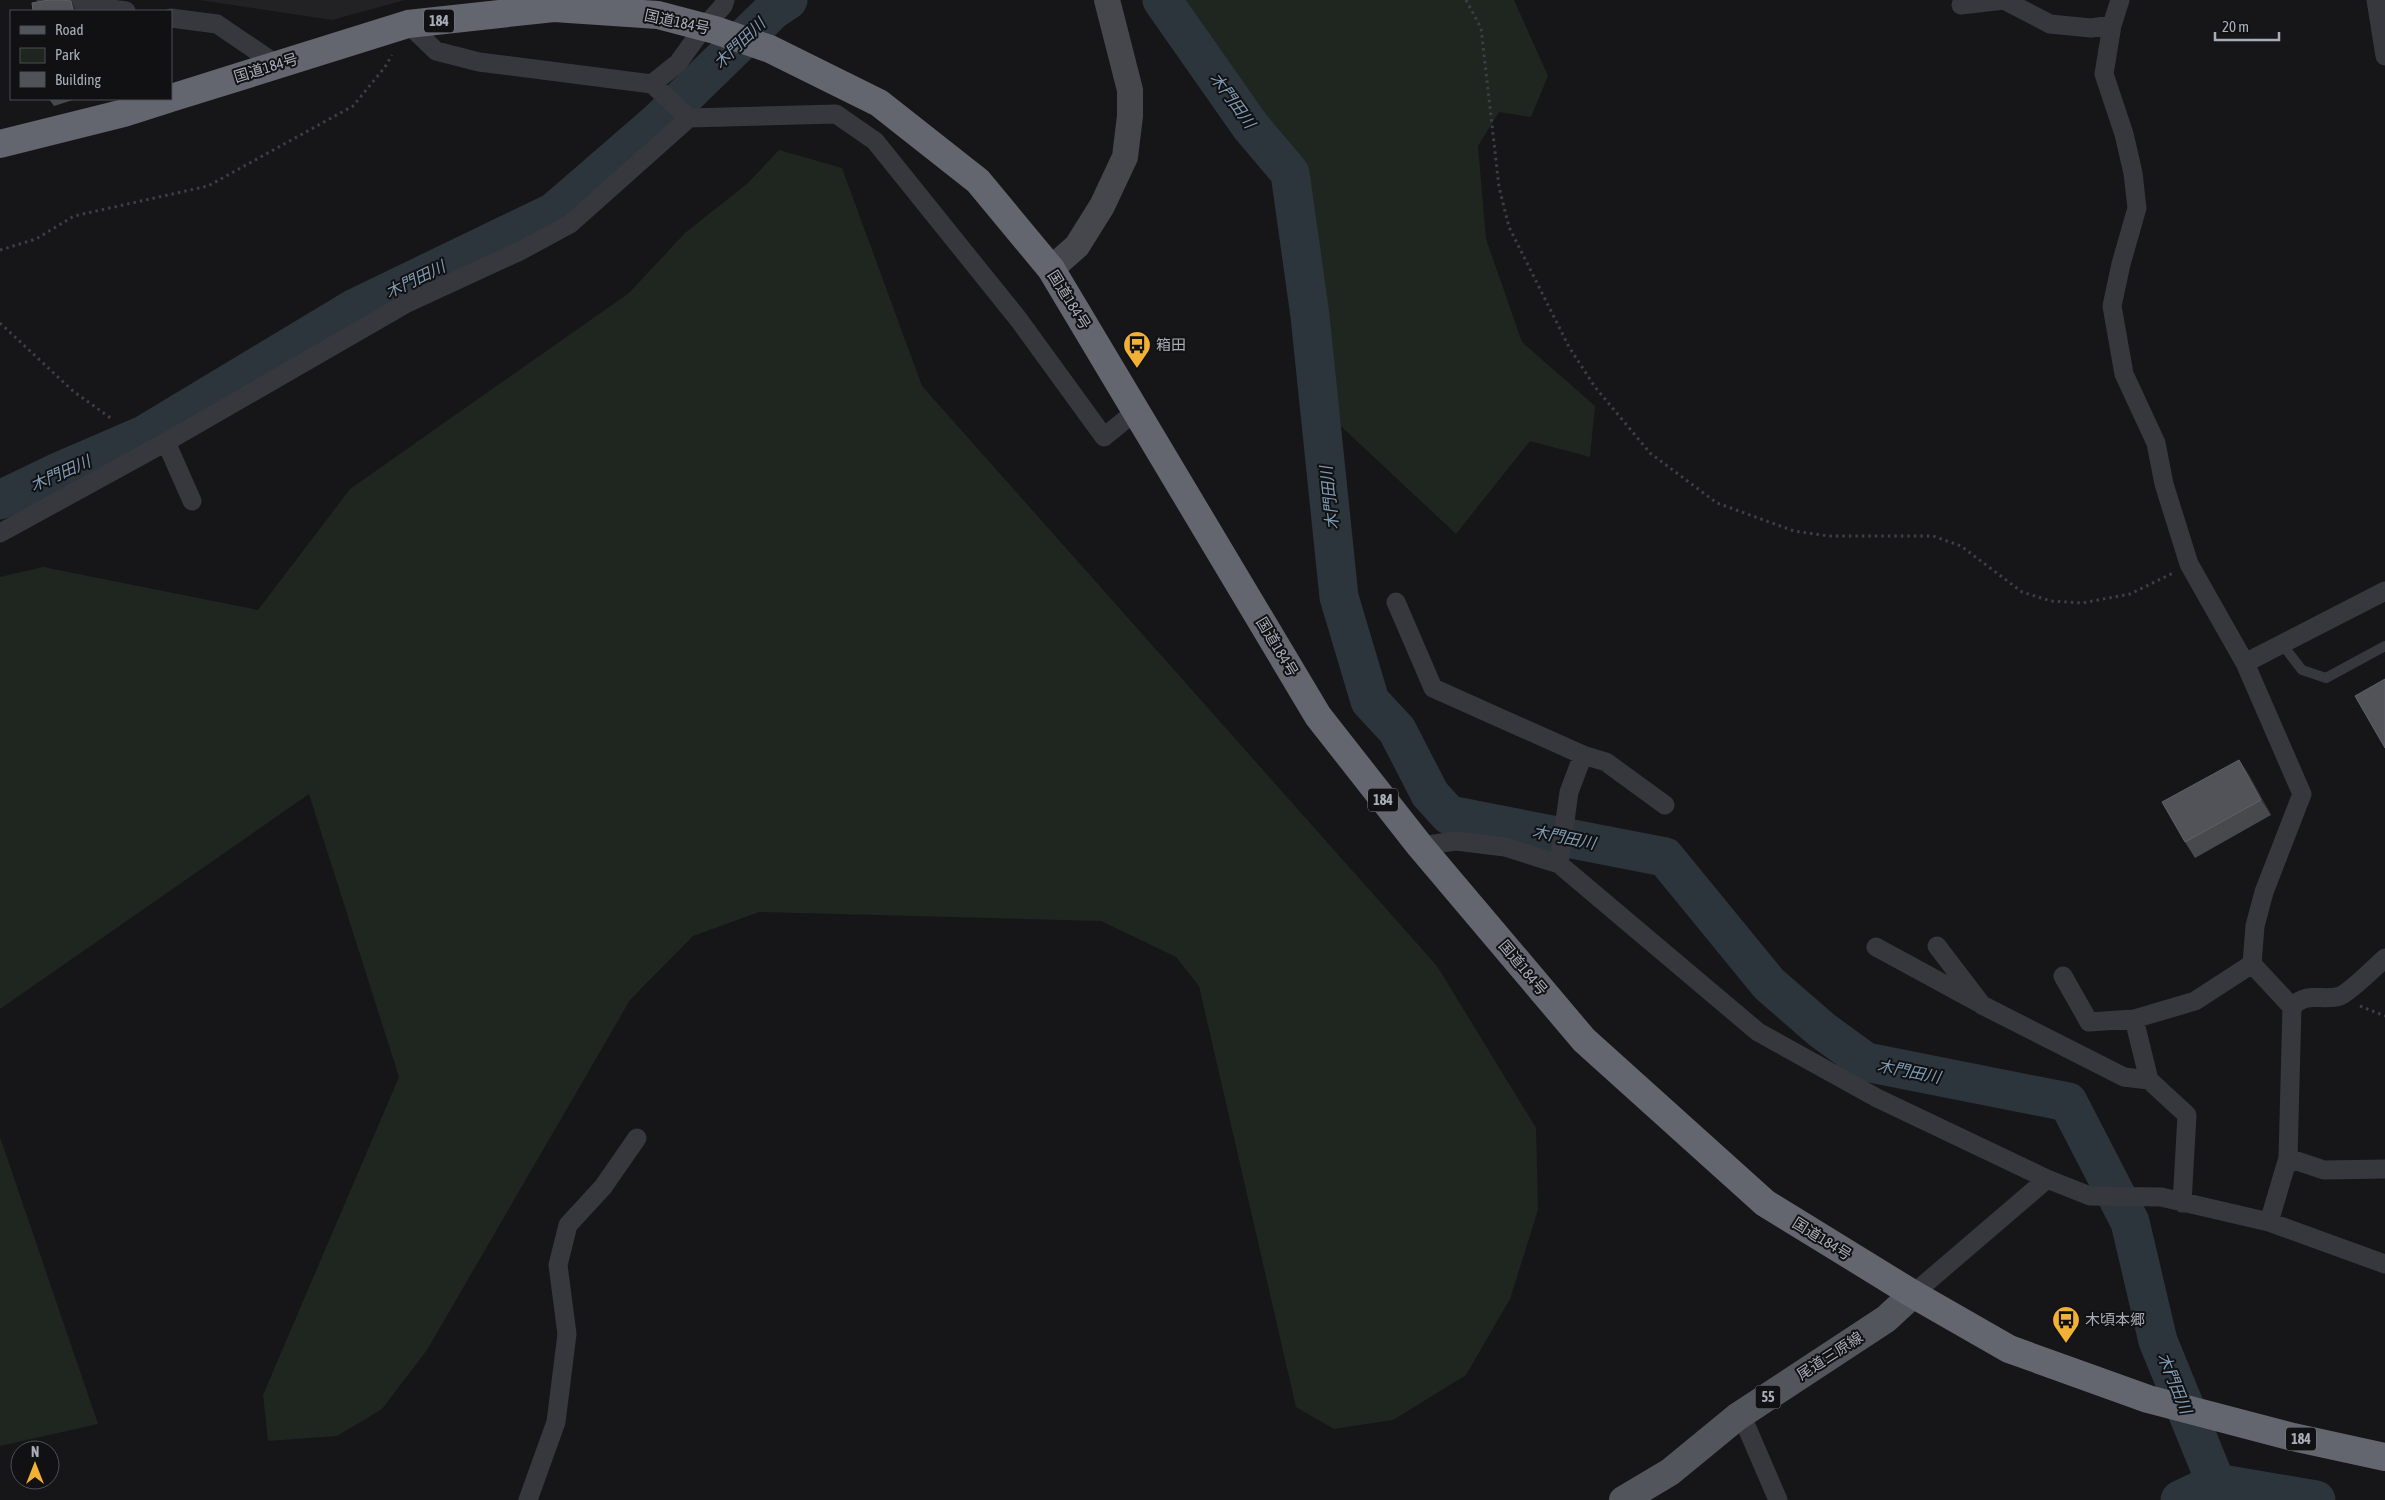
<svg xmlns="http://www.w3.org/2000/svg" width="2385" height="1500" font-family="'Asap Condensed','Noto Sans JP',sans-serif">
	<style>
		.built { fill: #222225 }
		.green { fill: #1e261f }
		.lines { fill: none; stroke-linecap: round; stroke-linejoin: round }
		.river { stroke: #2c353c; stroke-width: 39 }
		.path { stroke: #3d3f44; stroke-width: 3; stroke-dasharray: 2.5 4; stroke-linecap: butt }
		.lane { stroke: #37383d; stroke-width: 10 }
		.street { stroke: #37383d; stroke-width: 19 }
		.secondary { stroke: #45474d; stroke-width: 26 }
		.primary { stroke: #53555c; stroke-width: 28 }
		.highway { stroke: #63666e; stroke-width: 28 }
		.wall { fill: #47494d }
		.shaded-wall { fill: #2f3033 }
		.building { fill: #525359; stroke: #5f6168 }
		.labels { text-anchor: middle; stroke-width: 4; stroke-linejoin: round; paint-order: stroke }
		.shield { fill: #111113; stroke: #7b7e86; stroke-width: 1 }
		.shield-label { font-size: 14px; font-weight: bold; fill: #a8adb8 }
		.street-label { font-size: 15px; fill: #a8adb8; stroke: #111113 }
		.poi-label { font-size: 15px; fill: #a8adb8; stroke: #111113; text-anchor: start }
		.water-label { font-size: 16px; font-style: italic; fill: #7f9bb3; stroke: #111113 }
	</style>
	<rect width="100%" height="100%" fill="#161618"/>
	<path class="built" d="M199,0H405L332,20Z"/>
	<path class="green" d="M1171,0H1514L1548,76L1531,117L1499,112L1478,146L1486,239L1522,342L1595,406L1590,457L1530,441L1456,534L1329,415L1309,178L1212,45Z
		M779,150L842,168L922,386L1437,966L1536,1128L1538,1210L1510,1299L1466,1375L1393,1420L1334,1429L1296,1407L1199,986L1176,957L1101,921L759,912L693,936L630,1000L427,1350L382,1409L337,1436L268,1441L263,1395L399,1077L309,794L0,1009V577L43,567L258,610L350,489L629,293L685,233L748,183Z
		M0,1137L98,1424L0,1446Z"/>
	<g class="lines">
		<path class="river" d="M1162,0L1251,127L1290,173L1310,316L1339,597L1370,701L1397,730L1430,794L1449,815L1665,857L1769,984L1822,1030L1866,1062L2068,1102L2130,1222L2158,1341L2216,1483
			M0,500L56,473L144,435L355,308L554,212L658,122L773,10L788,0
			M2180,1500L2216,1483L2316,1500"/>
		<path class="path" d="M1466,0L1481,28L1499,187L1509,227L1569,347L1595,387L1650,453L1717,503L1794,531L1829,536H1933L1961,546L2022,592L2051,601L2082,603L2130,594L2173,573
			M0,250L36,239L74,216L208,186L353,106L385,67L392,55
			M0,323L73,391L112,419
			M2360,1006L2385,1016"/>
		<path class="lane" d="M2282,644L2302,670L2326,678L2385,646"/>
		<path class="street" d="M46,0L126,11
			M2004,0L2050,24L2091,28L2112,25
			M2120,0L2112,25L2104,74L2124,134L2133,173L2137,208L2121,264L2112,306L2124,374L2156,443L2164,484L2189,564L2245,663L2302,794L2264,892L2255,926L2252,964L2292,1007L2288,1158L2269,1222
			M2376,0L2385,56
			M1961,5L2004,0
			M171,18L217,24L276,64
			M408,24L436,51L479,62L652,84L689,118L836,114L875,141L1019,320L1104,437L1136,411
			M652,84L678,63L704,27L723,6L725,0
			M166,442L192,501
			M0,533L166,442L407,303L520,251L570,224L689,118
			M1396,602L1433,688L1583,755L1606,762L1665,805
			M2245,663L2385,591
			M1420,846L1456,841L1505,847L1559,864L1758,1032L1877,1098L2047,1179L2090,1196L2161,1197L2269,1222L2385,1264
			M1559,864L1569,792L1583,755
			M1937,946L1982,1005L2124,1077L2149,1080
			M1876,947L1979,1003
			M2063,976L2089,1022L2134,1019L2195,1001L2252,964
			M2292,1007C2308,990 2322,1002 2340,996C2349,993 2376,966 2385,958
			M2134,1019L2149,1080L2187,1115L2182,1203
			M2288,1158L2324,1170L2385,1169
			M1913,1294L2047,1179
			M1737,1417L1747,1428L1778,1500
			M528,1500L556,1422L567,1334L558,1265L568,1225L603,1187L637,1138"/>
		<path class="secondary" d="M1051,269L1077,246L1102,206L1125,157L1130,116V90L1107,0"/>
		<path class="primary" d="M1623,1500L1670,1472L1737,1417L1886,1319L1913,1294"/>
		<path class="highway" d="M171,98L408,24L554,8L658,15L715,30L770,49L879,103L978,181L1051,269L1318,716L1420,846L1584,1040L1765,1203L1913,1294L2009,1349L2148,1399L2293,1437L2385,1457
			M0,144L124,113L168,99"/>
	</g>
	<path class="wall" d="M49,99H76L54,106Z
		M2239,760L2249,775L2271,815L2195,858L2185,842Z"/>
	<path class="shaded-wall" d="M71,1L78,11H73Z
		M2239,760L2249,775L2271,815L2261,800Z"/>
	<path class="building" d="M49,0H63L71,1L73,11H33L32,3Z
		M2385,679V748L2355,696Z
		M2239,760L2261,800L2185,842L2162,802Z"/>
	<defs>
		<symbol id="bus-pin" viewBox="-11 -11 22 30"><path d="M0 17L-7.5 6A9.5 9.5 0 1 1 7.5 6Z" fill="#f2b134" stroke="#111113"/><path d="M-5-6H5V4H4V6H2V4H-2V6H-4V4H-5ZM-3.5-4V0h7V-4ZM-3.5 1.2v1.5H-2V1.2ZM2 1.2v1.5H3.5V1.2Z" fill="#111"/></symbol>
	</defs>
	<g fill-rule="evenodd">
		<use href="#bus-pin" x="1121" y="329" width="32" height="43"/>
		<use href="#bus-pin" x="2050" y="1304" width="32" height="43"/>
	</g>
	<g class="labels">
		<g class="shield">
			<rect x="424" y="9.5" width="30" height="23" rx="4"/>
			<rect x="1368" y="788.5" width="30" height="23" rx="4"/>
			<rect x="1755.5" y="1385.5" width="25" height="23" rx="4"/>
			<rect x="2286" y="1427.5" width="30" height="23" rx="4"/>
		</g>
		<g class="shield-label">
			<text x="439" y="26">184</text>
			<text x="1383" y="805">184</text>
			<text x="1768" y="1402">55</text>
			<text x="2301" y="1444">184</text>
		</g>
		<g class="street-label">
			<text transform="translate(677 22) rotate(12)" y="5">国道184号</text>
			<text transform="translate(266 68) rotate(-17)" y="5">国道184号</text>
			<text transform="translate(1069 300) rotate(58)" y="5">国道184号</text>
			<text transform="translate(1277 647) rotate(59)" y="5">国道184号</text>
			<text transform="translate(1523 968) rotate(50)" y="5">国道184号</text>
			<text transform="translate(1822 1239) rotate(32)" y="5">国道184号</text>
			<text transform="translate(1830 1356) rotate(-33)" y="5">尾道三原線</text>
		</g>
		<g class="poi-label">
			<text x="1156" y="350">箱田</text>
			<text x="2085" y="1325">木頃本郷</text>
		</g>
		<g class="water-label">
			<text transform="translate(739 43) rotate(-44)" y="6">木門田川</text>
			<text transform="translate(1233 100) rotate(54)" y="6">木門田川</text>
			<text transform="translate(415 279) rotate(-26)" y="6">木門田川</text>
			<text transform="translate(60 473) rotate(-24)" y="6">木門田川</text>
			<text transform="translate(1329 498) rotate(-96)" y="6">木門田川</text>
			<text transform="translate(1564 837) rotate(11)" y="6">木門田川</text>
			<text transform="translate(1909 1071) rotate(11)" y="6">木門田川</text>
			<text transform="translate(2175 1383) rotate(68)" y="6">木門田川</text>
		</g>
	</g>
	<rect x="10" y="10" width="162" height="90" fill="#111113" stroke="#4d4f55"/>
	<rect x="20" y="26" width="25" height="8" fill="#53555c" stroke="#4d4f55"/>
	<text x="55" y="35" font-size="15" fill="#a8adb8">Road</text>
	<rect x="20" y="48" width="25" height="15" fill="#1e261f" stroke="#4d4f55"/>
	<text x="55" y="60" font-size="15" fill="#a8adb8">Park</text>
	<rect x="20" y="72" width="25" height="15" fill="#525359" stroke="#4d4f55"/>
	<text x="55" y="85" font-size="15" fill="#a8adb8">Building</text>
	<g transform="translate(35 1465)"><circle r="24" fill="#111113" stroke="#4d4f55"/>
	<path d="M0-4L9 19L0 12L-9 19Z" fill="#f2b134"/>
	<text y="-8" font-size="14" font-weight="bold" text-anchor="middle" fill="#a8adb8">N</text>
	</g>
	<path d="M2215 32v8h64v-8" fill="none" stroke="#a8adb8" stroke-width="2.5"/>
	<text x="2222" y="32" font-size="15" fill="#a8adb8" stroke="#111113" stroke-width="4" paint-order="stroke">20 m</text>
</svg>
